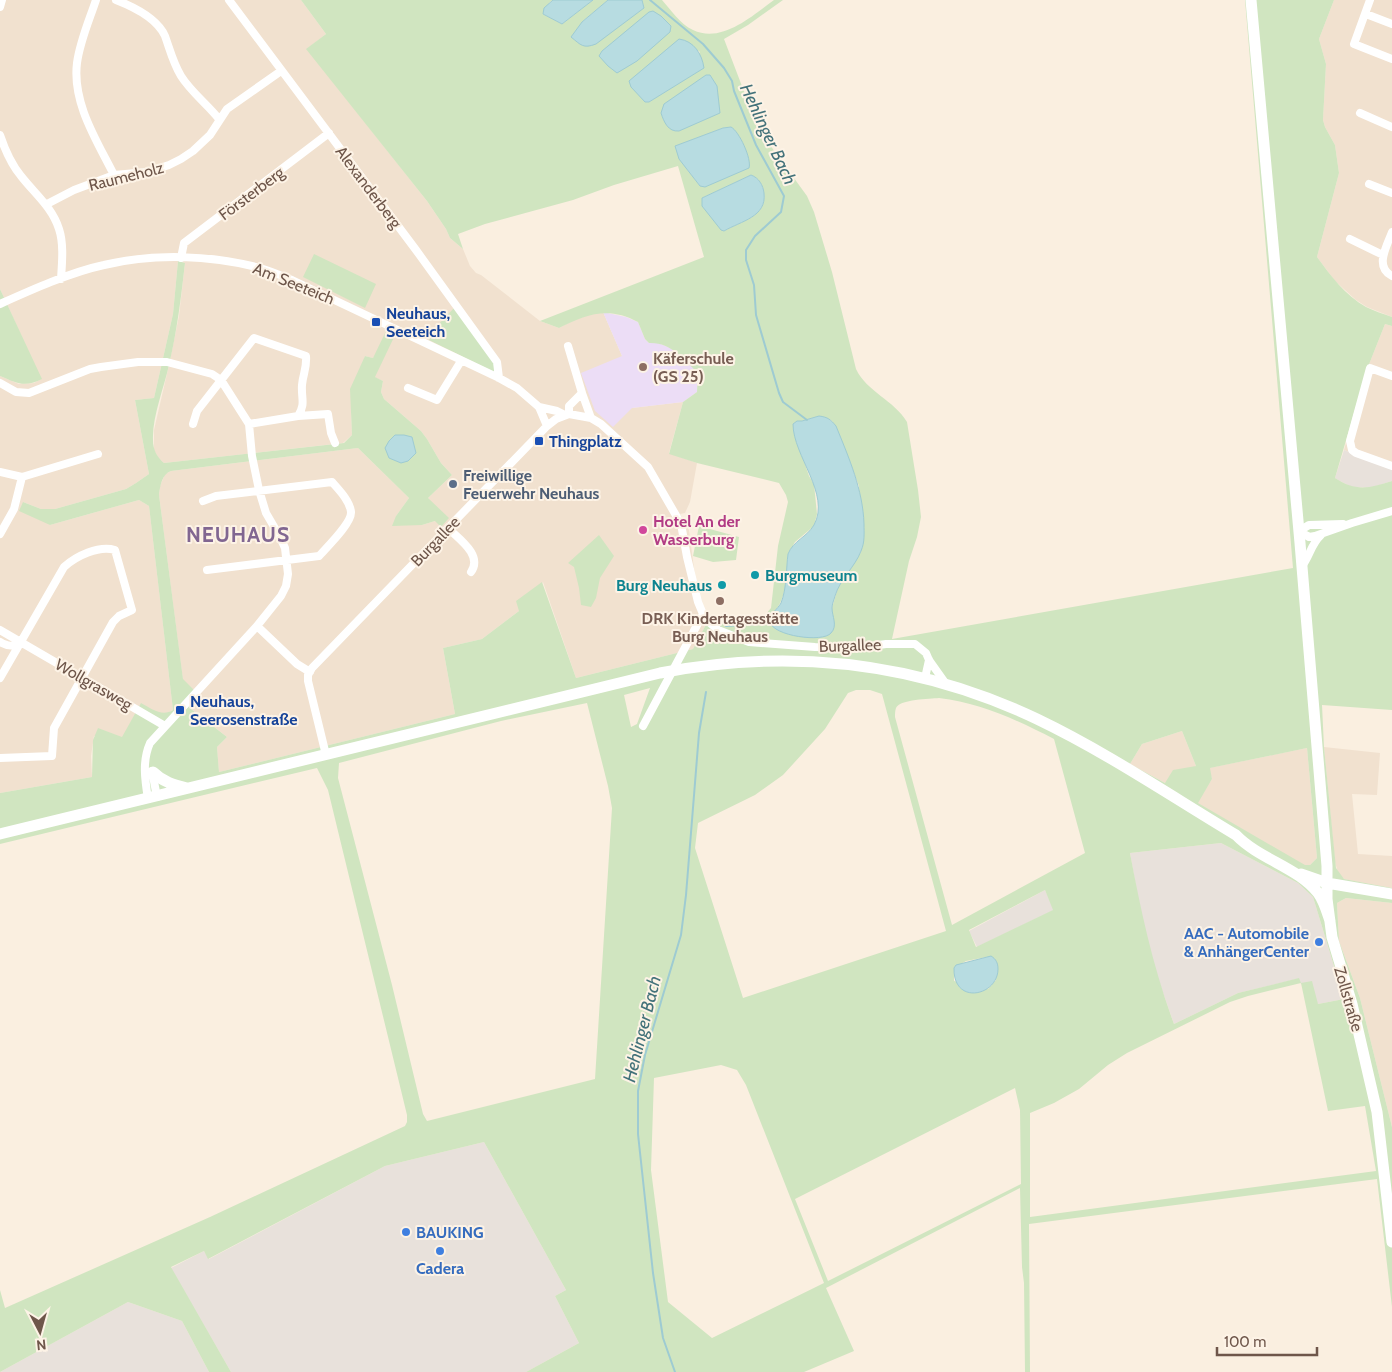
<svg xmlns="http://www.w3.org/2000/svg" width="1392" height="1372" font-family="Cabin,sans-serif">
	<style>
		.residential { fill: #f1e1cf }
		.industrial { fill: #e8e1db }
		.education { fill: #ecddf6 }
		.green { fill: #d0e5c0; fill-rule: evenodd }
		.water { fill: #b7dce1; stroke: #9ecbd2 }
		.lines { fill: none; stroke-linecap: round; stroke-linejoin: round }
		.stream { stroke: #9ecbd2; stroke-width: 2 }
		.street { stroke: #fff; stroke-width: 8 }
		.secondary { stroke: #fff; stroke-width: 11 }
		.transit-dot { fill: #1a4fb4; stroke: #fdf3e6; stroke-width: 2 }
		.education-dot { fill: #8d6e63; stroke: #fdf3e6; stroke-width: 2 }
		.service-dot { fill: #5c6f8a; stroke: #fdf3e6; stroke-width: 2 }
		.hotel-dot { fill: #d1479c; stroke: #fdf3e6; stroke-width: 2 }
		.culture-dot { fill: #0f9aa8; stroke: #fdf3e6; stroke-width: 2 }
		.shop-dot { fill: #3f7fe0; stroke: #fdf3e6; stroke-width: 2 }
		.labels { text-anchor: middle; stroke-width: 4; stroke-linejoin: round; paint-order: stroke }
		.street-label { font-size: 16px; fill: #6e564a; stroke: #fdf3e6 }
		.transit-label { font-size: 16px; font-weight: bold; fill: #164399; stroke: #fdf3e6; text-anchor: start }
		.education-label { font-size: 16px; font-weight: bold; fill: #785e54; stroke: #fdf3e6; text-anchor: start }
		.service-label { font-size: 16px; font-weight: bold; fill: #4e5e75; stroke: #fdf3e6; text-anchor: start }
		.hotel-label { font-size: 16px; font-weight: bold; fill: #b23c85; stroke: #fdf3e6; text-anchor: start }
		.culture-label { font-size: 16px; font-weight: bold; fill: #0d838f; stroke: #fdf3e6; text-anchor: start }
		.shop-label { font-size: 16px; font-weight: bold; fill: #366cbe; stroke: #fdf3e6; text-anchor: end }
		.water-label { font-size: 18px; font-style: italic; fill: #43727a; stroke: #fdf3e6 }
		.district-label { font-size: 21px; font-weight: bold; letter-spacing: 1px; fill: #816691; stroke: #fdf3e6 }
	</style>
	<rect width="100%" height="100%" fill="#faefe0"/>
	<path class="residential" d="M0,0H301L326,34L307,49L427,201L446,229L450,238L463,249L470,266L476,273L481,275L540,321L559,328L574,320L591,314L603,312L622,356L632,408L683,402L669,453L697,463L690,502L685,513L680,514L689,530L696,584L702,608L710,617L693,649L576,678L543,582L519,611L482,639L443,648L455,714L219,772L217,747L227,737L190,708L201,697L183,680L159,495L160,486L165,474L171,471L358,448L409,498L396,516L422,525L435,521L428,498L452,475L441,463L427,439L421,431L384,399L381,392L383,381L374,377L395,333L373,358L365,356L351,410L352,435L343,443L164,463L158,458L154,450V430L169,365L179,316L185,263L178,261L173,314L154,398L135,400L149,474L136,483L126,489L55,509H41L23,502L50,525L139,500L149,506L173,710L165,714L159,713L122,738L94,736L91,756L92,777L0,793V376L19,384L34,383L41,379L0,289Z
		M1334,0H1392V317L1367,307L1356,300L1335,281L1317,257L1339,173L1335,145L1325,127L1323,120L1326,64L1319,39Z
		M1385,324L1392,326V469L1344,450L1366,372Z
		M1182,731L1196,766L1165,783L1130,764L1142,744Z
		M1324,747L1380,753L1377,795L1352,794L1358,854L1392,856V888L1353,881L1344,879L1338,873L1335,862Z
		M1307,748L1317,858L1310,865L1305,866L1197,803L1212,779L1209,768Z
		M1346,898L1392,903V1127L1360,998L1339,941L1337,903Z"/>
	<path class="industrial" d="M1344,450L1392,469V481L1371,488L1352,487L1338,480L1335,478Z
		M1221,843L1298,883L1313,897L1344,999L1318,1004L1297,979L1238,993L1174,1024L1154,967L1139,904L1130,853Z
		M1045,890L1054,910L977,947L969,931Z
		M484,1142L566,1290L555,1296L579,1343L526,1372H231L171,1268L204,1251L209,1259L385,1166Z
		M128,1302L182,1321L209,1372H0Z"/>
	<path class="education" d="M603,312L626,317L638,322L645,339L649,343H658L668,347L680,354L698,373L697,392L683,402L632,408L613,427L595,411L581,373L622,356Z"/>
	<path class="green" d="M301,0H553L550,2L543,14L562,24L593,0H608L582,22L621,24L644,8L642,0H662C671,10 680,24 693,30C722,44 753,15 774,0H783L748,25L724,39L753,115L762,134L807,196L814,212L832,272L856,369C867,392 894,400 907,422L918,490L921,517L917,537L909,561L892,639L1293,568L1245,0H1334L1319,39L1326,64L1323,120L1325,127L1335,145L1339,173L1317,257C1331,276 1345,295 1366,307C1374,311 1384,314 1392,317V326L1385,324L1366,372L1335,478C1356,492 1370,488 1392,481V710L1322,705L1324,747L1336,868L1344,879L1392,888V903L1346,898L1337,903L1339,941L1360,998L1392,1127V1307L1377,1179L1029,1224L1030,1372H1025L1024,1283L1022,1267L1020,1188L826,1288L854,1351L804,1372H526L579,1343L555,1296L566,1290L484,1142L385,1166L208,1259L204,1251L171,1267L231,1372H209L182,1321L128,1302L0,1372V1290L5,1308L210,1217L405,1126L407,1122V1115L328,790L317,768L0,844V793L92,777L93,740L98,728L122,737L141,703C152,709 162,717 173,710L149,506L139,500L50,525L19,511L23,502L41,509H55L126,489L136,483L149,474L135,400L154,398L173,314L178,261L185,263C181,298 177,331 169,365C164,388 152,417 153,440C153,450 157,457 164,463L344,443L352,435L350,389L365,356L373,358L387,329L396,333L375,377L383,381L381,392L384,399L421,431L427,439L441,463L452,475L428,498L449,518L441,527L435,521L422,525L392,526L396,516L409,498L358,448L171,471C162,474 160,486 159,495L183,679L201,697L191,709L227,737L217,747L219,772L455,714L443,648L482,639L519,611L516,601L542,582L576,678L693,649L710,617L761,620L771,608L778,546L788,502L786,495L779,483L697,463L669,454L683,402L697,392L698,373C683,359 671,342 649,343L645,339L638,322C609,306 586,314 559,328L540,321L704,257L678,166L614,185L573,200L485,224L458,234L463,249L450,238L446,229L427,201L306,49L326,34ZM693,47L700,52L680,82L649,102H645L642,98ZM731,127L700,186L686,168L676,146L723,128ZM751,175C759,178 763,185 764,193C767,217 741,221 724,231L702,206V198ZM819,416L831,420L836,427L859,486L861,552L839,584L832,608L774,612C788,597 786,573 788,554L795,542L814,526L817,514L814,484L809,476L801,452L802,421ZM650,688L637,724L631,727L624,695ZM856,690H870L882,694L946,931L743,998L695,848L698,823L755,795L783,775L825,729L848,693ZM939,698C981,703 1017,720 1054,739L1085,853L952,925L895,717C895,714 895,711 896,708C900,699 930,699 939,698ZM587,703L608,786L612,808L595,1079L427,1121L423,1114L392,985L338,778L339,763L501,721ZM1182,731L1196,766L1173,770L1165,783L1130,764L1142,744ZM1307,748L1317,858L1310,865H1305L1198,803L1212,779L1210,768ZM1221,843L1298,883L1313,897L1344,999L1318,1004L1312,981L1301,983L1299,978L1238,993L1174,1024C1153,967 1141,912 1130,853ZM1045,890L1053,910L976,947L969,930ZM987,957L996,980L988,989L954,981V968L966,961ZM1301,983L1328,1111L1365,1106L1376,1171L1030,1217V1113L1054,1103L1079,1089L1108,1065L1127,1053L1230,1002L1248,996ZM721,1065L737,1070L746,1085L824,1283L712,1338L668,1302L651,1170L654,1078ZM1015,1088L1020,1110L1021,1184L828,1281L795,1199Z
		M314,254L376,284L365,308L303,277Z
		M0,289L42,379C24,388 17,383 0,376Z
		M454,308L496,366L494,372L429,340L437,326Z
		M699,526L739,537L736,560L713,562L693,556Z
		M599,535L614,556L600,578L596,598L591,607L581,605L579,588L574,567L568,563Z"/>
	<path class="water" d="M553,0H593L562,24L543,14L544,8Z
		M608,0H642L644,8L596,44C583,49 581,45 571,37L582,22Z
		M653,11L661,16L671,26L670,32L637,61L617,73L608,66L599,56L602,51L649,12Z
		M679,39C694,41 702,54 704,68L649,102H645L631,87L629,81Z
		M706,75H710L717,86L720,113L679,131C668,132 664,122 661,113L664,104Z
		M731,127C739,131 752,159 749,168L705,187L700,186L679,159L675,146L723,128Z
		M751,175C759,178 763,185 764,193C767,217 741,221 724,231L721,230L702,206V198Z
		M819,416C828,417 831,420 836,426C849,458 863,490 864,524C864,533 865,542 861,551C855,567 840,579 835,596C834,600 832,604 832,608C832,616 838,626 831,633C823,643 773,636 770,622C769,614 778,609 781,603C787,588 786,569 788,554C793,541 807,537 814,525C831,494 793,456 793,424L797,421H802Z
		M395,435H404L412,437L416,453L408,461L401,463L389,458L385,448L389,441Z
		M991,956C996,959 998,963 998,969C998,996 953,1006 954,968L956,965Z"/>
	<g class="lines">
		<path class="stream" d="M650,0L703,44L724,68L732,81L734,91L756,145L784,196L781,212L755,236L746,250V260L754,285L756,315L779,393L783,402L807,420
			M726,626L771,623
			M675,1372L663,1338L653,1273L638,1134V1091L645,1055L681,935L686,895L699,733L706,692"/>
		<path class="street" d="M96,0C89,21 80,41 77,63C72,103 97,141 114,175
			M116,0C134,7 157,18 165,36C170,50 173,63 181,76C191,92 207,104 219,119
			M229,0L416,250L497,362L499,378
			M1370,0L1354,44L1392,59
			M0,7L2,0
			M1366,14L1392,24
			M1360,113L1392,127
			M0,135C5,150 11,164 21,176C35,194 52,207 59,229C64,244 62,263 61,279
			M1369,184L1392,193
			M47,204L74,190L114,175L148,172L169,165L181,159L193,151L210,135L227,109L281,71
			M1392,232C1387,246 1374,267 1392,276
			M1350,239L1383,255
			M181,258L184,243L329,133
			M0,304C31,290 71,272 104,265C154,253 210,255 260,268C271,271 282,276 292,280L499,378L517,388L539,407L547,426
			M568,346L582,393L569,406V414
			M1392,376L1370,368L1350,441L1352,450L1356,453L1392,466
			M0,383L16,392L29,393L90,369L101,367L138,362H167L212,374L221,380L249,424L252,456L259,490L266,513L280,537L285,548L288,574L286,586L281,596L257,626L150,743C142,761 145,780 148,799
			M408,388L437,400L461,361
			M582,393L591,418
			M539,407L557,411L565,415
			M298,416L328,414L331,433L335,443
			M193,424L197,411L254,338L306,356C307,369 303,373 302,385C301,398 306,404 298,416L249,424
			M0,472L22,477L14,509L0,534
			M22,477L98,454
			M203,501L216,496L332,482C339,490 350,501 351,512C352,523 327,547 319,556L207,570
			M448,528C459,539 483,555 471,572
			M1299,531L1309,537L1315,536L1352,523L1392,511
			M1299,531L1309,525L1343,524
			M1302,566C1310,556 1311,544 1321,535
			M257,626L297,664L310,672
			M0,630L165,726
			M0,642C8,647 14,647 21,642
			M0,678L64,567C76,556 99,545 115,550L132,610L119,616L113,622L54,728L52,756L0,758
			M925,678L929,660
			M643,726L703,614
			M326,755L308,681V675L312,668L547,426L556,419L569,414L591,418L601,424L648,467L681,524L687,557L698,602L703,614L709,622L718,630L749,642L815,647L857,648L886,644H915L926,653L929,660L946,684
			M152,771L157,797"/>
		<path class="secondary" d="M1251,0L1300,543L1327,866V899L1332,937L1352,1004L1377,1112L1392,1242
			M153,772C163,782 174,785 187,788
			M0,834L660,673C790,648 917,662 1037,719C1106,752 1171,796 1236,835C1259,859 1299,868 1318,893C1324,901 1327,912 1330,921
			M1301,874L1327,883L1392,894"/>
	</g>
	<g class="transit-dot">
		<rect x="371" y="317" width="10" height="10" rx="2.5"/>
		<rect x="534" y="436" width="10" height="10" rx="2.5"/>
		<rect x="175" y="705" width="10" height="10" rx="2.5"/>
	</g>
	<g class="education-dot">
		<circle cx="643" cy="367" r="5"/>
		<circle cx="720" cy="601" r="5"/>
	</g>
	<circle class="service-dot" cx="453" cy="484" r="5"/>
	<circle class="hotel-dot" cx="643" cy="530" r="5"/>
	<g class="culture-dot">
		<circle cx="755" cy="575" r="5"/>
		<circle cx="722" cy="585" r="5"/>
	</g>
	<g class="shop-dot">
		<circle cx="1319" cy="942" r="5"/>
		<circle cx="406" cy="1232" r="5"/>
		<circle cx="440" cy="1251" r="5"/>
	</g>
	<g class="labels">
		<g class="street-label">
			<text transform="translate(126 176) rotate(-14)" y="6">Raumeholz</text>
			<text transform="translate(369 187) rotate(53)" y="6">Alexanderberg</text>
			<text transform="translate(251 193) rotate(-37)" y="6">Försterberg</text>
			<text transform="translate(294 283) rotate(22)" y="6">Am Seeteich</text>
			<text transform="translate(435 541) rotate(-46)" y="6">Burgallee</text>
			<text transform="translate(850 645) rotate(-2)" y="6">Burgallee</text>
			<text transform="translate(94 684) rotate(30)" y="6">Wollgrasweg</text>
			<text transform="translate(1349 999) rotate(74)" y="6">Zollstraße</text>
		</g>
		<g class="transit-label">
			<text x="386" y="319">Neuhaus,<tspan x="386" dy="18">Seeteich</tspan></text>
			<text x="549" y="447">Thingplatz</text>
			<text x="190" y="707">Neuhaus,<tspan x="190" dy="18">Seerosenstraße</tspan></text>
		</g>
		<g class="education-label">
			<text x="653" y="364">Käferschule<tspan x="653" dy="18">(GS 25)</tspan></text>
			<text x="720" y="624" text-anchor="middle">DRK Kindertagesstätte<tspan x="720" dy="18">Burg Neuhaus</tspan></text>
		</g>
		<g class="service-label">
			<text x="463" y="481">Freiwillige<tspan x="463" dy="18">Feuerwehr Neuhaus</tspan></text>
		</g>
		<g class="hotel-label">
			<text x="653" y="527">Hotel An der<tspan x="653" dy="18">Wasserburg</tspan></text>
		</g>
		<g class="culture-label">
			<text x="765" y="581">Burgmuseum</text>
			<text x="712" y="591" text-anchor="end">Burg Neuhaus</text>
		</g>
		<g class="shop-label">
			<text x="1309" y="939">AAC - Automobile<tspan x="1309" dy="18">&amp; AnhängerCenter</tspan></text>
			<text x="416" y="1238" text-anchor="start">BAUKING</text>
			<text x="440" y="1274" text-anchor="middle">Cadera</text>
		</g>
		<g class="water-label">
			<text transform="translate(768 134) rotate(65)" y="6">Hehlinger Bach</text>
			<text transform="translate(642 1029) rotate(-76)" y="6">Hehlinger Bach</text>
		</g>
		<g class="district-label">
			<text x="238" y="542">NEUHAUS</text>
		</g>
	</g>
	<g transform="translate(40 1332) rotate(174)" stroke="#fdf3e6" stroke-width="4" paint-order="stroke">
	<path d="M0-4L9 19L0 12L-9 19Z" fill="#6e564a"/>
	<text y="-8" font-size="14" font-weight="bold" text-anchor="middle" fill="#6e564a">N</text>
	</g>
	<path d="M1217 1347v8h100v-8" fill="none" stroke="#6e564a" stroke-width="2.5"/>
	<text x="1224" y="1347" font-size="15" fill="#6e564a" stroke="#fdf3e6" stroke-width="4" paint-order="stroke">100 m</text>
</svg>
